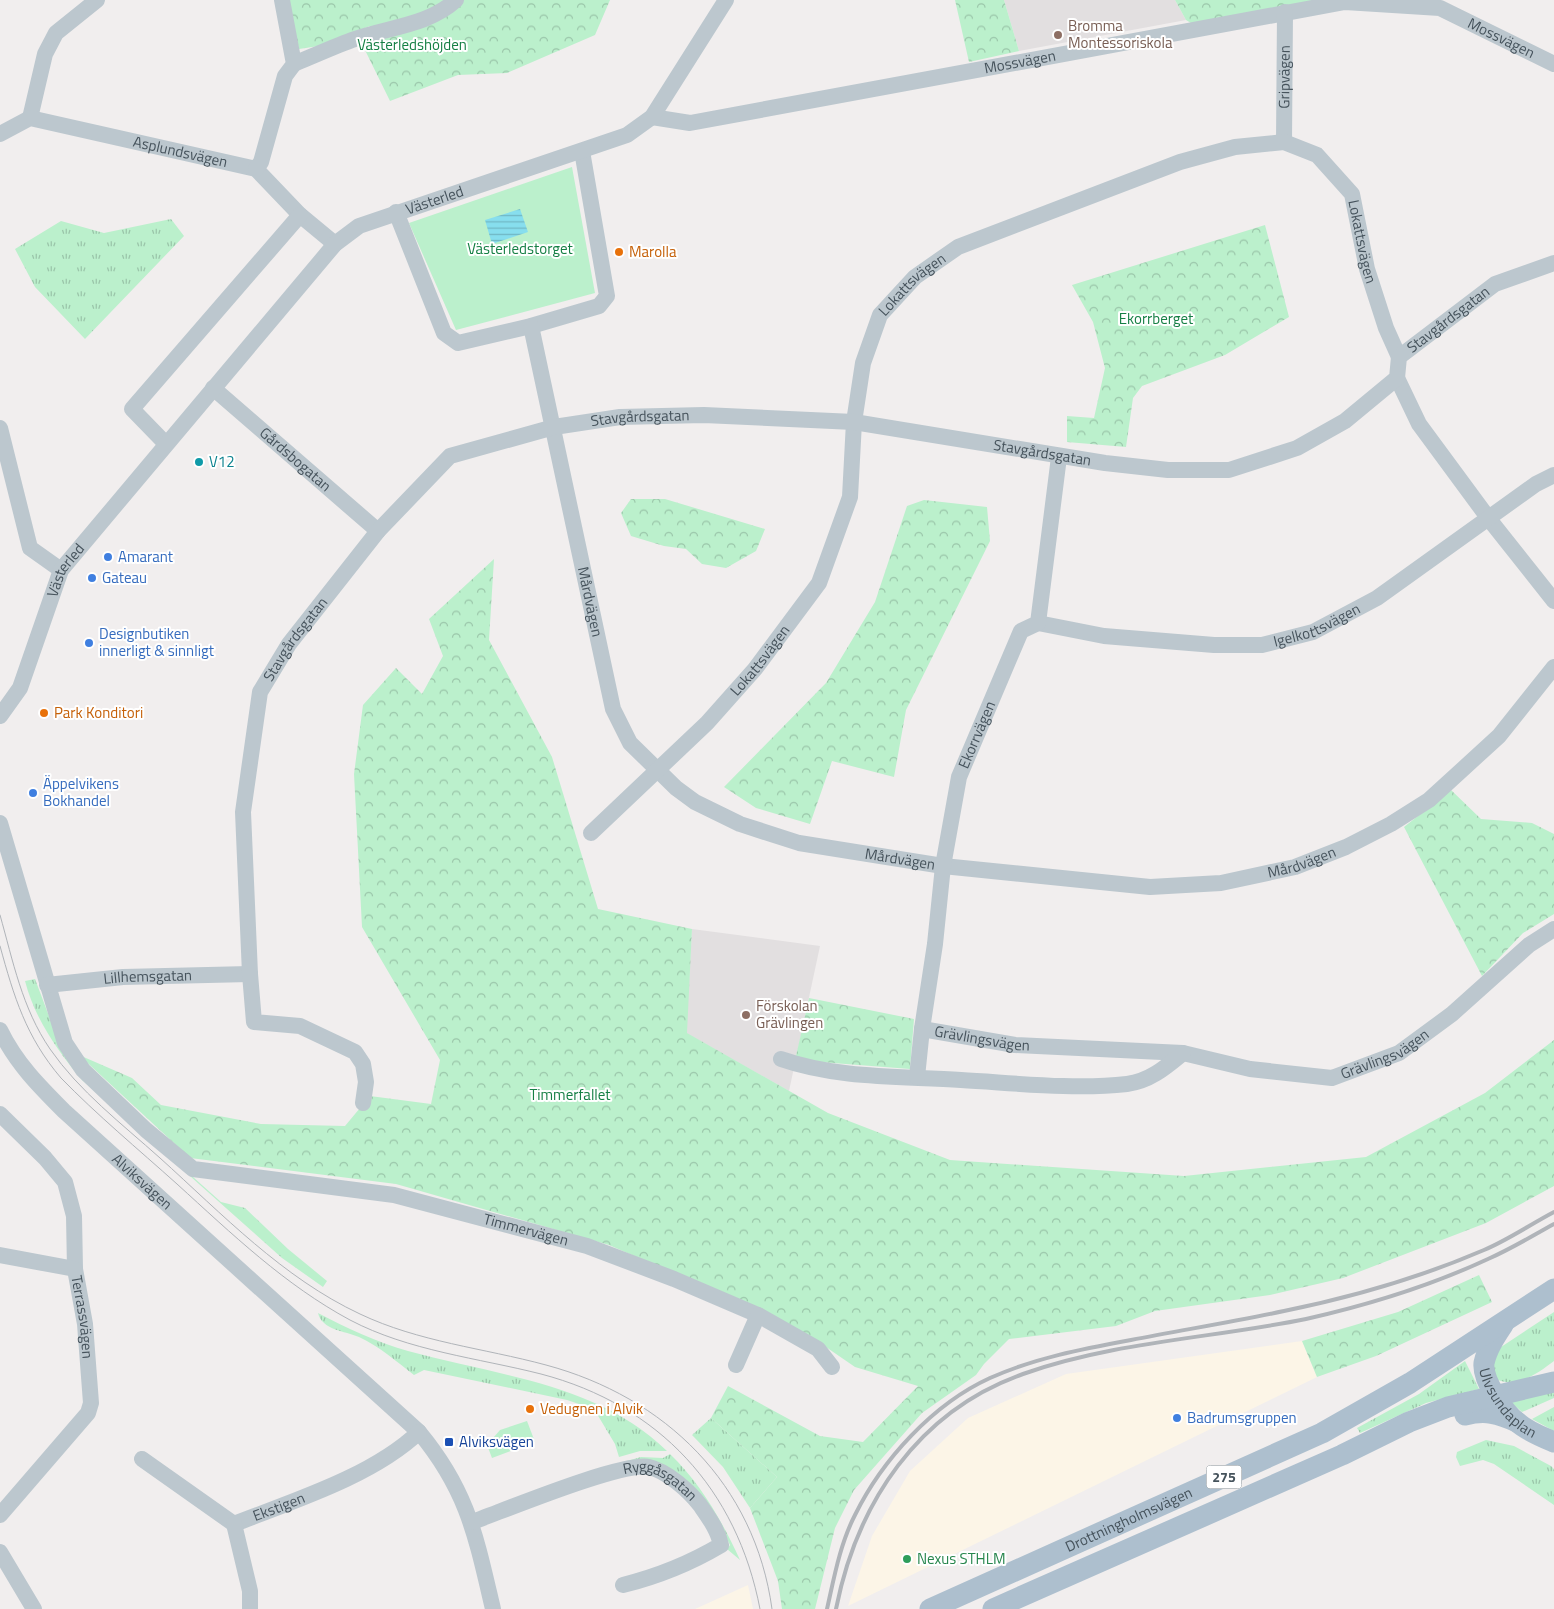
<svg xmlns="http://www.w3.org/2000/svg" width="1554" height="1609" font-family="'Titillium Web',sans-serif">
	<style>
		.commercial { fill: #fcf5e7 }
		.education { fill: #e2dfe0 }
		.grass { fill: url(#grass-tufts) }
		.forest { fill: url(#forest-crowns) }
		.green { fill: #bbf0cc }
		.water { fill: url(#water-rules) }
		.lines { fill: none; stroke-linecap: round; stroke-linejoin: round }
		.minor { stroke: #bcc7ce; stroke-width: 16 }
		.major { stroke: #adbfce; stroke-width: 21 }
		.tram { stroke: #b0b4b9; stroke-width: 1 }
		.rail { stroke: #b0b4b9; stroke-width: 4 }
		.education-dot { fill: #8d6e63; stroke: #fff; stroke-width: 2 }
		.food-dot { fill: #e8710a; stroke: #fff; stroke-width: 2 }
		.culture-dot { fill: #0f9aa8; stroke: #fff; stroke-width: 2 }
		.shop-dot { fill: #3f7fe0; stroke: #fff; stroke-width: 2 }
		.transit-dot { fill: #1a4fb4; stroke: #fff; stroke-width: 2 }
		.leisure-dot { fill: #2e9e5b; stroke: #fff; stroke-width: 2 }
		.labels { text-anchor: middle; stroke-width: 4; stroke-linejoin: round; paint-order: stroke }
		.shield { fill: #fff; stroke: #7e878d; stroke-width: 1 }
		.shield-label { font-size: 14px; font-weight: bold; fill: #46535c }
		.education-label { font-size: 15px; fill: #785e54; stroke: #fff; text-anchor: start }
		.street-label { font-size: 15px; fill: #46535c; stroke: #fff }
		.park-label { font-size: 15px; fill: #157f44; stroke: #fff }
		.food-label { font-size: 15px; fill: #c56008; stroke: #fff; text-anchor: start }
		.culture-label { font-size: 15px; fill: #0d838f; stroke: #fff; text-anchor: start }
		.shop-label { font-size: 15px; fill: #366cbe; stroke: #fff; text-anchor: start }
		.transit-label { font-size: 15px; fill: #164399; stroke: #fff; text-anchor: start }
		.leisure-label { font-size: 15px; fill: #27864d; stroke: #fff; text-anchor: start }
	</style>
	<defs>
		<pattern id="grass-tufts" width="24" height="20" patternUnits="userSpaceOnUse" patternTransform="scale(1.25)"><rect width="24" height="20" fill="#bbf0cc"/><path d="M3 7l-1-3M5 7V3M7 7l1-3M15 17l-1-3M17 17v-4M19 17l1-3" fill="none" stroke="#9ac5a9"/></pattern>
		<pattern id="forest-crowns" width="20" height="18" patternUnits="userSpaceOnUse" patternTransform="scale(1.25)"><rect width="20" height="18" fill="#bbf0cc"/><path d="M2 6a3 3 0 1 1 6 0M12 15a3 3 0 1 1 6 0" fill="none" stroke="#9ac5a9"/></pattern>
		<pattern id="water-rules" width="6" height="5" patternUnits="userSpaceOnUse" patternTransform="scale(1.25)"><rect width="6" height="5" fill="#87deee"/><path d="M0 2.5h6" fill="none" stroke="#70b7c4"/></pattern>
	</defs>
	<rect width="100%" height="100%" fill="#f1eeee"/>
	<path class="commercial" d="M1302,1341L1317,1377L848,1606L872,1536L910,1471L968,1418L1066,1374Z
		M748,1585L753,1609H695Z"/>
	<path class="education" d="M1004,0H1175L1186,20L1019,51Z
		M692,929L820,946L789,1091L686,1033Z"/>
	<path class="grass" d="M171,219L184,236L85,339L35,287L15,249L61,221L104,233Z
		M35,979L58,1040L193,1177L221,1202L245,1208L288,1249L327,1281L323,1287L282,1258L82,1080C57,1050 35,1019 25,981Z
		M1554,1312V1361C1538,1373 1517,1389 1496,1379L1491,1366L1498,1349Z
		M318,1313C346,1328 377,1342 408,1351C498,1376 598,1383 667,1451H640L619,1457L615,1444L594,1409L567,1400L424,1370L414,1375C397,1362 379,1346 359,1337C345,1331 322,1330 318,1313Z
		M1465,1361L1479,1389L1426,1403L1360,1433L1357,1428L1419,1394Z
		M1554,1389V1398L1522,1412L1511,1402Z
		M1554,1407V1431L1532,1419Z
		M711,1418L777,1477L750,1508L723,1467L692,1435Z
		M1486,1440L1514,1446L1551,1466L1554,1469V1505L1494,1464L1483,1460L1460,1466L1456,1457L1457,1452Z
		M670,1454C701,1484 722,1521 740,1560L727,1549L730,1545L718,1521L695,1488L613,1465L641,1457L663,1458Z"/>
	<path class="forest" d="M288,0H610L595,35L507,73L458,75L390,101L363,46L370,26L319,46L299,49Z
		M955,0H1004L1019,51L969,62Z
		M1175,0H1332L1191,23L1186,20Z
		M1265,225L1289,317L1225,355L1142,386L1133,398L1126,447L1067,442V416L1094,418L1105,368L1093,322L1072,285Z
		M631,499H665L765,529L756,551L726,568L702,564L686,549L664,546L631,536L621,513Z
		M924,500L987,507L990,541L906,710L894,777L832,761L810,824L756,808L724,787L826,683L875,602L907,506Z
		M494,559L489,640L552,757L598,909L692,929L687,1033L828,1113L950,1160L1184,1176L1366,1157L1485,1093L1554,1040V1186L1486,1223L1343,1278L1270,1295L1155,1311L1116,1326L1009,1339L984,1364L976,1375L922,1413L854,1490L835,1528L815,1609H782L778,1581L750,1508L777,1477L711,1418L728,1386L820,1436L863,1442L918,1386L855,1367L823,1345L758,1310L609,1245L396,1184L190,1158L79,1055L132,1078L161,1105L261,1124L345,1126L370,1096L431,1104L440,1060L362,927L354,774L363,705L396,668L422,694L443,656L429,619Z
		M1451,790L1481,819L1532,823L1554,834V914L1523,933L1482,976L1404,827Z
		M809,998L914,1019L910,1069L807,1061L796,1056Z
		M1479,1275L1492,1302L1376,1356L1317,1377L1302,1341L1398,1312Z"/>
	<path class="green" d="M572,167L595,293L456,330L409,223Z
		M527,1421L535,1442L492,1458L487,1445L500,1430Z"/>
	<path class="water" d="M520,209L528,232L492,244L485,220Z"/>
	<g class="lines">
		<g class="minor">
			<path d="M294,64C313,56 333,47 352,40C387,27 428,26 456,0"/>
			<path id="s1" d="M652,117L690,123L1345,2L1440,8L1554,64"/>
			<path d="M30,118L45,54L56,33L97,0"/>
			<path id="s2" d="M0,134L30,118L256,169L300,215L335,244"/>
			<path id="s3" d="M1284,142L1285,12"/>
			<path d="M256,169L261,162L285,76L294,64L282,0"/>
			<path d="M396,212L444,333L458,343L531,326L599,306L607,296L582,151"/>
			<path id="s4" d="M531,326L613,709L630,743L676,788L695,802L740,824L799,843L943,866L1150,887L1221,883L1295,867L1346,847L1391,824L1429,800L1499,736L1554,667"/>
			<path d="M1397,378L1419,424L1489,519L1554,601"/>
			<path id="s5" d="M213,388L378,531"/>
			<path d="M0,428L30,548L61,570"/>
			<path d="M166,444L132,409L300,215"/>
			<path id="s6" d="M1038,623L1104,636L1214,645H1262L1313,632L1377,598L1536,484L1554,475"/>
			<path id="s7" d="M0,716L20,688L61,570L335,244L359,226L627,135L652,117L726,0"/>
			<path id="s8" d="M0,823L65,1043L83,1070L146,1130L193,1169L394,1195L587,1246L674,1279L758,1315L818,1349L832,1367"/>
			<path id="s9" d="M591,833L707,723L755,669L819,583L850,497L854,422L863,363L880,315L915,277L958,247L1180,162L1235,147L1284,142L1317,155L1352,194L1367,269L1386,328L1399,357"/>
			<path id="s10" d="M47,985L123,977L250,974"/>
			<path id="s11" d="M922,1029L1015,1045L1183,1053L1250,1069L1332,1078L1399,1053L1452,1014L1529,945L1554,929"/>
			<path id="s12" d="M0,1030C16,1063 39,1086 64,1111L419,1432C468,1491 476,1537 493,1609"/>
			<path d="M781,1059C838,1079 902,1076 961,1080C1015,1083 1074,1090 1127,1084C1150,1081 1166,1067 1183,1053"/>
			<path id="s13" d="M917,1077L922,1029L935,944L943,866L959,777L1021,631L1038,623L1059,457"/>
			<path id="s14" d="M363,1103L366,1082L363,1064L355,1052L300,1026L254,1022L250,974L243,812L260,692L289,644L378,531L450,456L554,427L620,417L704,415L854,422L1105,463L1168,470H1229L1297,448L1345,421L1397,378L1399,357L1495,284L1554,263"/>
			<path id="s15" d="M0,1114L45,1158L65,1182L74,1216L75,1269L85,1324L91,1403L88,1413L0,1515"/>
			<path d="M0,1255L75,1269"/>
			<path d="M736,1365L758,1315"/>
			<path d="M142,1459L234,1524"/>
			<path id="s16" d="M472,1522C503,1511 623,1461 649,1467C667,1471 689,1491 700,1505C709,1518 718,1530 721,1545C689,1564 659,1576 623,1585"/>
			<path id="s17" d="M234,1524C293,1501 373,1476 419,1432"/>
			<path d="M234,1524L250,1591V1609"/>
			<path d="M0,1552L34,1609"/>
		</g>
		<g class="major">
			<path id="s18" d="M1503,1325C1495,1337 1487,1349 1484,1363C1482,1380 1504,1412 1517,1422C1527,1431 1542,1437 1554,1442"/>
			<path d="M1465,1415C1485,1410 1498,1413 1517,1422"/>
			<path id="s19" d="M930,1609L1322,1433L1410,1383L1554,1289"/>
			<path d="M993,1609L1342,1455L1409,1422L1448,1407L1554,1382"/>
		</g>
		<path class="tram" d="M0,915C13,961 22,1008 50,1049C79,1091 122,1124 160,1158C222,1214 283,1278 360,1314C419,1342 483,1348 546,1365C665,1397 755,1484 772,1609
			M0,946C14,997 26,1037 61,1078C97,1115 138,1149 177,1184C232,1234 285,1285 350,1320C409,1351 478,1358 541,1374C659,1405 737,1489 760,1609"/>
		<path class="rail" d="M827,1609C834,1578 840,1544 855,1515C882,1460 933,1404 990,1378C1035,1358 1082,1349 1131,1340C1182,1330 1233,1322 1284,1311C1353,1297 1419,1278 1484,1250C1508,1240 1531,1224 1554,1212
			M836,1609C857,1503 918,1411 1023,1374C1112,1342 1213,1338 1306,1319C1368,1305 1430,1286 1488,1259C1511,1249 1532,1236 1554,1224"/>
	</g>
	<g class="education-dot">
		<circle cx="1058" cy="35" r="5"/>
		<circle cx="746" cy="1015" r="5"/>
	</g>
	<g class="food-dot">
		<circle cx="619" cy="252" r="5"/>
		<circle cx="44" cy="713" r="5"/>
		<circle cx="530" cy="1409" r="5"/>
	</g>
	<circle class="culture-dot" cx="199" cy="462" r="5"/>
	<g class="shop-dot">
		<circle cx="108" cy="557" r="5"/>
		<circle cx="92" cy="578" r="5"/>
		<circle cx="89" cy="643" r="5"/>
		<circle cx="33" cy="793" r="5"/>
		<circle cx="1177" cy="1418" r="5"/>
	</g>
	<rect class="transit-dot" x="444" y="1437" width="10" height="10" rx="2.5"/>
	<circle class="leisure-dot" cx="907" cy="1559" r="5"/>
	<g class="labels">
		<rect class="shield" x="1206.5" y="1465.5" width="35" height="23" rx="4"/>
		<g class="shield-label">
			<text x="1224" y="1482">275</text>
		</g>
		<g class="education-label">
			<text x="1068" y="31">Bromma<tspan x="1068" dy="17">Montessoriskola</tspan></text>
			<text x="756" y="1011">Förskolan<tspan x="756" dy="17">Grävlingen</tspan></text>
		</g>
		<g class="street-label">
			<text dy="5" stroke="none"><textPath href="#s1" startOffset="868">Mossvägen</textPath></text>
			<text dy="5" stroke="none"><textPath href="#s1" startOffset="374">Mossvägen</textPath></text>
			<text dy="5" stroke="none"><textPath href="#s3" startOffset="65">Gripvägen</textPath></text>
			<text dy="5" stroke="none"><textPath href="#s2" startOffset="188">Asplundsvägen</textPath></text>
			<text dy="5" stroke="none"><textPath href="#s7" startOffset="695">Västerled</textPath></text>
			<text dy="5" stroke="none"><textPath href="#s9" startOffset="1201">Lokattsvägen</textPath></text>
			<text dy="5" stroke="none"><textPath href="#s9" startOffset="661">Lokattsvägen</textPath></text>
			<text dy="5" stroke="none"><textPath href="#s14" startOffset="1861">Stavgårdsgatan</textPath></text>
			<text dy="5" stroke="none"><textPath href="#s14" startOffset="991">Stavgårdsgatan</textPath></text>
			<text dy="5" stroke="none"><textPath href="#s14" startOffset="1396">Stavgårdsgatan</textPath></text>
			<text dy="5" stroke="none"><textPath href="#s5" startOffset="109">Gårdsbogatan</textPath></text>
			<text dy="5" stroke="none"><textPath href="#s7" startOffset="161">Västerled</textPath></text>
			<text dy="5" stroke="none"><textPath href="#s4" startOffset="282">Mårdvägen</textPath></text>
			<text dy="5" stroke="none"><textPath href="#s6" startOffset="284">Igelkottsvägen</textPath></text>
			<text dy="5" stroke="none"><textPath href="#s14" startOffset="556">Stavgårdsgatan</textPath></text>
			<text dy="5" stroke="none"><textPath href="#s9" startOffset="242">Lokattsvägen</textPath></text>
			<text dy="5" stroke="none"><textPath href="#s13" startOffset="349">Ekorrvägen</textPath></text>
			<text dy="5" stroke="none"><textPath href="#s4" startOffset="732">Mårdvägen</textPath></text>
			<text dy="5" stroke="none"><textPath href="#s4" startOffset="1138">Mårdvägen</textPath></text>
			<text dy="5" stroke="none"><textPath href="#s10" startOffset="101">Lillhemsgatan</textPath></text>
			<text dy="5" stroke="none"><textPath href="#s11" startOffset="61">Grävlingsvägen</textPath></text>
			<text dy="5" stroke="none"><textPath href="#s11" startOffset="472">Grävlingsvägen</textPath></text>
			<text dy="5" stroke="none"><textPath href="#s12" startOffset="209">Alviksvägen</textPath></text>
			<text dy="5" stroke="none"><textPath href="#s8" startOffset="749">Timmervägen</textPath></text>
			<text dy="5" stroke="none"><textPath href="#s15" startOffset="231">Terrassvägen</textPath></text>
			<text dy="5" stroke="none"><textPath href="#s18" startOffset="91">Ulvsundaplan</textPath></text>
			<text dy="5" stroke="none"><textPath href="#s16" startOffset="201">Ryggåsgatan</textPath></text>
			<text dy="5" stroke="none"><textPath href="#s17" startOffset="48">Ekstigen</textPath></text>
			<text dy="5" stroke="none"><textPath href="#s19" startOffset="218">Drottningholmsvägen</textPath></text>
		</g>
		<g class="park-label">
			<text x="412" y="50">Västerledshöjden</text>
			<text x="520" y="254">Västerledstorget</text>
			<text x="1156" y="324">Ekorrberget</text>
			<text x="570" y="1100">Timmerfallet</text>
		</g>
		<g class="food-label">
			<text x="629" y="257">Marolla</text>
			<text x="54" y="718">Park Konditori</text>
			<text x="540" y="1414">Vedugnen i Alvik</text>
		</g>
		<g class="culture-label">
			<text x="209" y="467">V12</text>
		</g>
		<g class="shop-label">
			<text x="118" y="562">Amarant</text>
			<text x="102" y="583">Gateau</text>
			<text x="99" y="639">Designbutiken<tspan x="99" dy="17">innerligt &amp; sinnligt</tspan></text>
			<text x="43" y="789">Äppelvikens<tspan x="43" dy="17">Bokhandel</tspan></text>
			<text x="1187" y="1423">Badrumsgruppen</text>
		</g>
		<g class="transit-label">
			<text x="459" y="1447">Alviksvägen</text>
		</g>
		<g class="leisure-label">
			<text x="917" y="1564">Nexus STHLM</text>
		</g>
	</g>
</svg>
